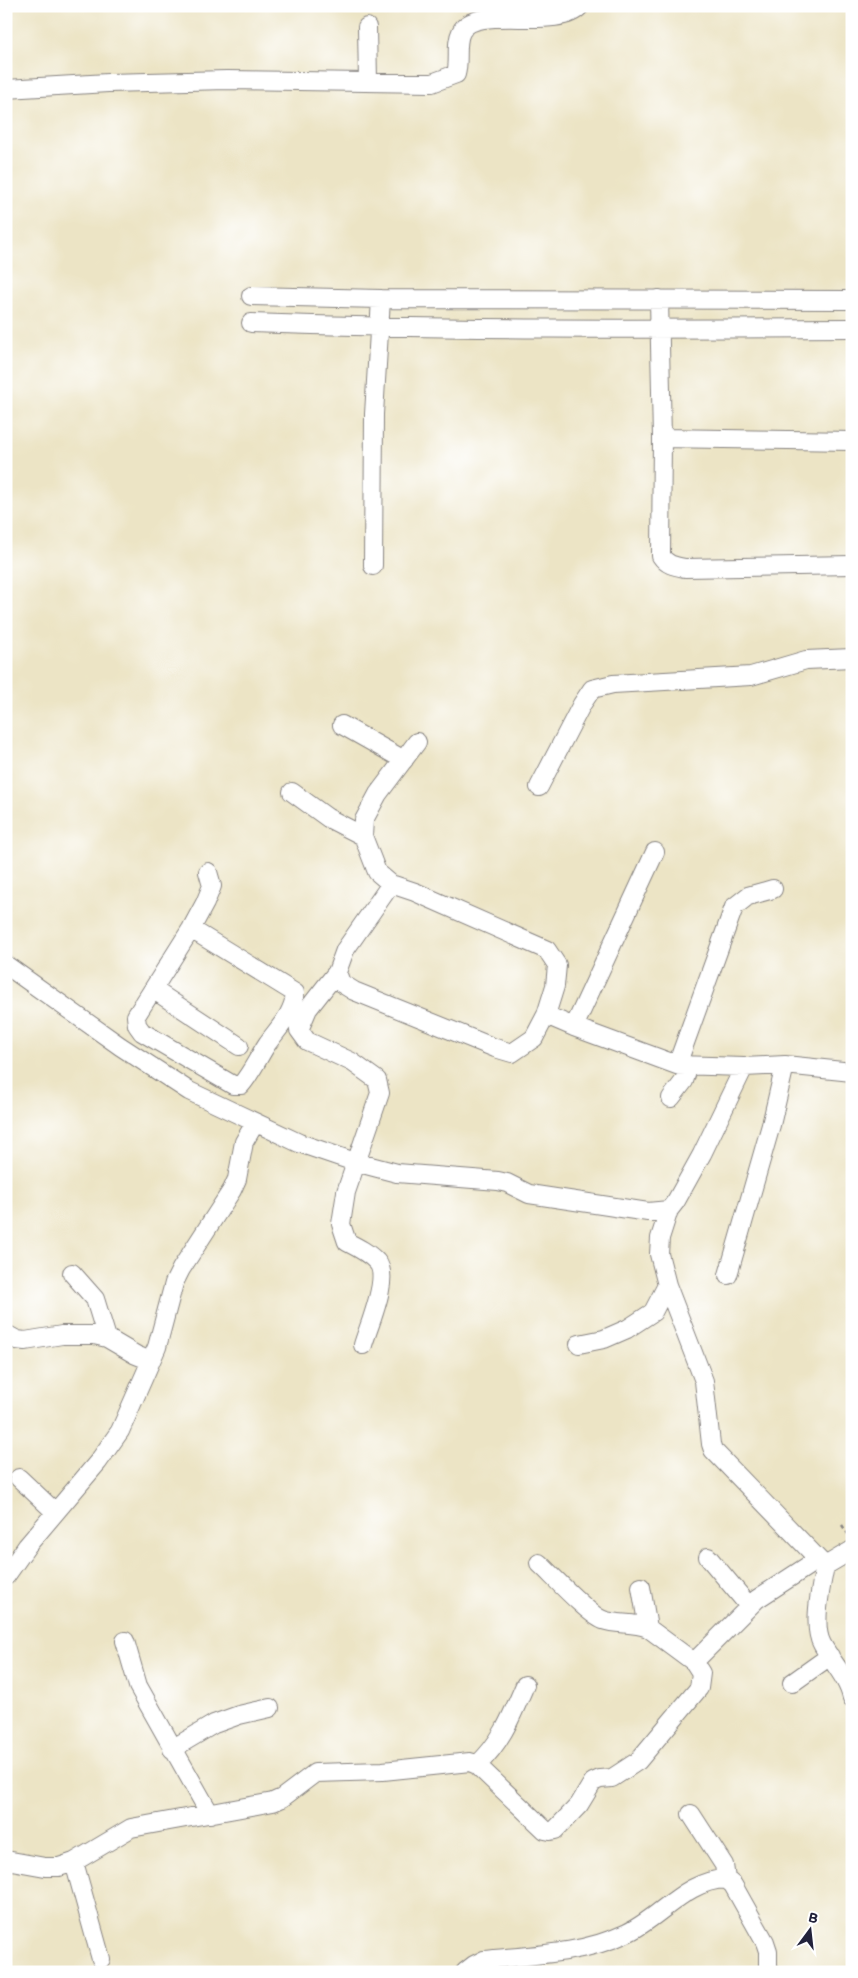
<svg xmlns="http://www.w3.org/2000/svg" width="858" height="1978" font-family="Itim,sans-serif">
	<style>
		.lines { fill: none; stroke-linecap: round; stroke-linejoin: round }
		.minor-casing { stroke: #878380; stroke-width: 20 }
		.path { stroke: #878380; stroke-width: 2.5; stroke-dasharray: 4 4; stroke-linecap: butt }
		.minor { stroke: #fff; stroke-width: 18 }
	</style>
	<rect width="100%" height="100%" fill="#fff"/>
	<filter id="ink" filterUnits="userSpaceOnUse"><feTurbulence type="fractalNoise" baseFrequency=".02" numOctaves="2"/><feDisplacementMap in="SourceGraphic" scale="10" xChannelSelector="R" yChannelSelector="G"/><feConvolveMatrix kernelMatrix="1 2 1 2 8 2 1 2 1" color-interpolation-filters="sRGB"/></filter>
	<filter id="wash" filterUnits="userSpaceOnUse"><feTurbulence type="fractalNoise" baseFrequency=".0096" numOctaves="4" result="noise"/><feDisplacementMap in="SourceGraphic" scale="20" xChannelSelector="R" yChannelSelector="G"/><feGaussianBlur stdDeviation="1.12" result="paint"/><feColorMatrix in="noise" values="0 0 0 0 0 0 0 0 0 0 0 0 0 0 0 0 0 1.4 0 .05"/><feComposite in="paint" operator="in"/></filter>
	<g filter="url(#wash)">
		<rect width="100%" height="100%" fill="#ece4c5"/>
	</g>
	<g filter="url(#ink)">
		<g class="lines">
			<defs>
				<path id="minor" d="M367,27L368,82
					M6,89L108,83L227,80L432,83L456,74C460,61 455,44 461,32C475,3 558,32 580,6
					M251,296L381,299L852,300
					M659,299L662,438L661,556C667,565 674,566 685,568L852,565
					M251,323C451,330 652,329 852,328
					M662,438L852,441
					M373,566L374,414L381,299
					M342,725L404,760
					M417,742L378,794L364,820L363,836L377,872L391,884L415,892L547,950L557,965L555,986L546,1015L574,1027L677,1065L744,1067L785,1065L852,1072
					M539,787L582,704L592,689L613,684L751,676L806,660L852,658
					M292,792L328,818L363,836
					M391,884L345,950L337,972L341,983L354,991L495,1048L512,1053L534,1038L546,1015
					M191,929L295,993C294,1014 278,1028 267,1044C258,1058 252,1072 241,1085H233L142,1032L137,1025L136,1016L191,929L205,903L212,886L208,872
					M6,965L120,1046L189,1091L299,1143L355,1162L397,1173L498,1181L507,1183L529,1194L648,1212L669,1210
					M337,972L308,1009L299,1030L307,1041L352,1062L377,1080L380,1093L346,1192L341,1224L347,1242C357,1247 369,1253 377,1262C391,1277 368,1327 363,1345
					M154,990L239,1046
					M574,1027L655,852
					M677,1065L734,907L748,896L773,889
					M744,1067L702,1154L676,1201L669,1210L660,1238L659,1254L667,1285L704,1381L711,1444L713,1450L825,1566
					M671,1098L684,1081L689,1065
					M72,1273L95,1299L107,1338
					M728,1275L771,1125L785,1065
					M6,1334L17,1340L25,1341L62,1335H94L107,1338L136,1355L151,1361
					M579,1344L604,1339L627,1329L653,1312L667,1285
					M19,1478L55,1512
					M852,1550L825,1566C821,1586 812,1626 822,1644C831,1661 848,1678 852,1698
					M708,1557L749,1606
					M6,1576L27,1546L98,1462L120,1431L157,1347L174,1283L181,1269L232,1190L237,1179L244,1142L255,1123
					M641,1587L648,1628
					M125,1641L138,1686L210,1814
					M694,1662L757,1599L817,1560
					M792,1683L830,1656
					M172,1749L214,1724L239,1715L270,1708
					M477,1765C502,1742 512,1715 525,1685
					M691,1814L724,1865L726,1879
					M6,1860L45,1867H59L74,1862L131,1828L273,1802L282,1798L315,1773L383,1771L470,1762L477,1765L545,1830L550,1831L555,1830L579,1805L593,1782L600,1779L612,1778L638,1761L699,1688L701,1673L694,1662L648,1628C634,1622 617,1625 603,1620C589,1615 552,1575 539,1563
					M74,1862L101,1959
					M465,1972L474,1965L484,1960C532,1955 583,1954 627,1933C661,1917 686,1880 726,1879L733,1885L765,1942L768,1951V1972"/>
			</defs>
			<use href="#minor" class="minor-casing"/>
			<path class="path" d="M842,1525L848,1534"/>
			<use href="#minor" class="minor"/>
		</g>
	</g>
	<rect width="858" height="1978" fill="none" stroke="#fff" stroke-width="25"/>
	<g transform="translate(810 1930) rotate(15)" stroke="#ffffff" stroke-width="4" paint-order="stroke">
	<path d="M0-4L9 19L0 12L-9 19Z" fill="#22223b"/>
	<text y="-8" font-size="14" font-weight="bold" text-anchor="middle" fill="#22223b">B</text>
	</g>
</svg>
